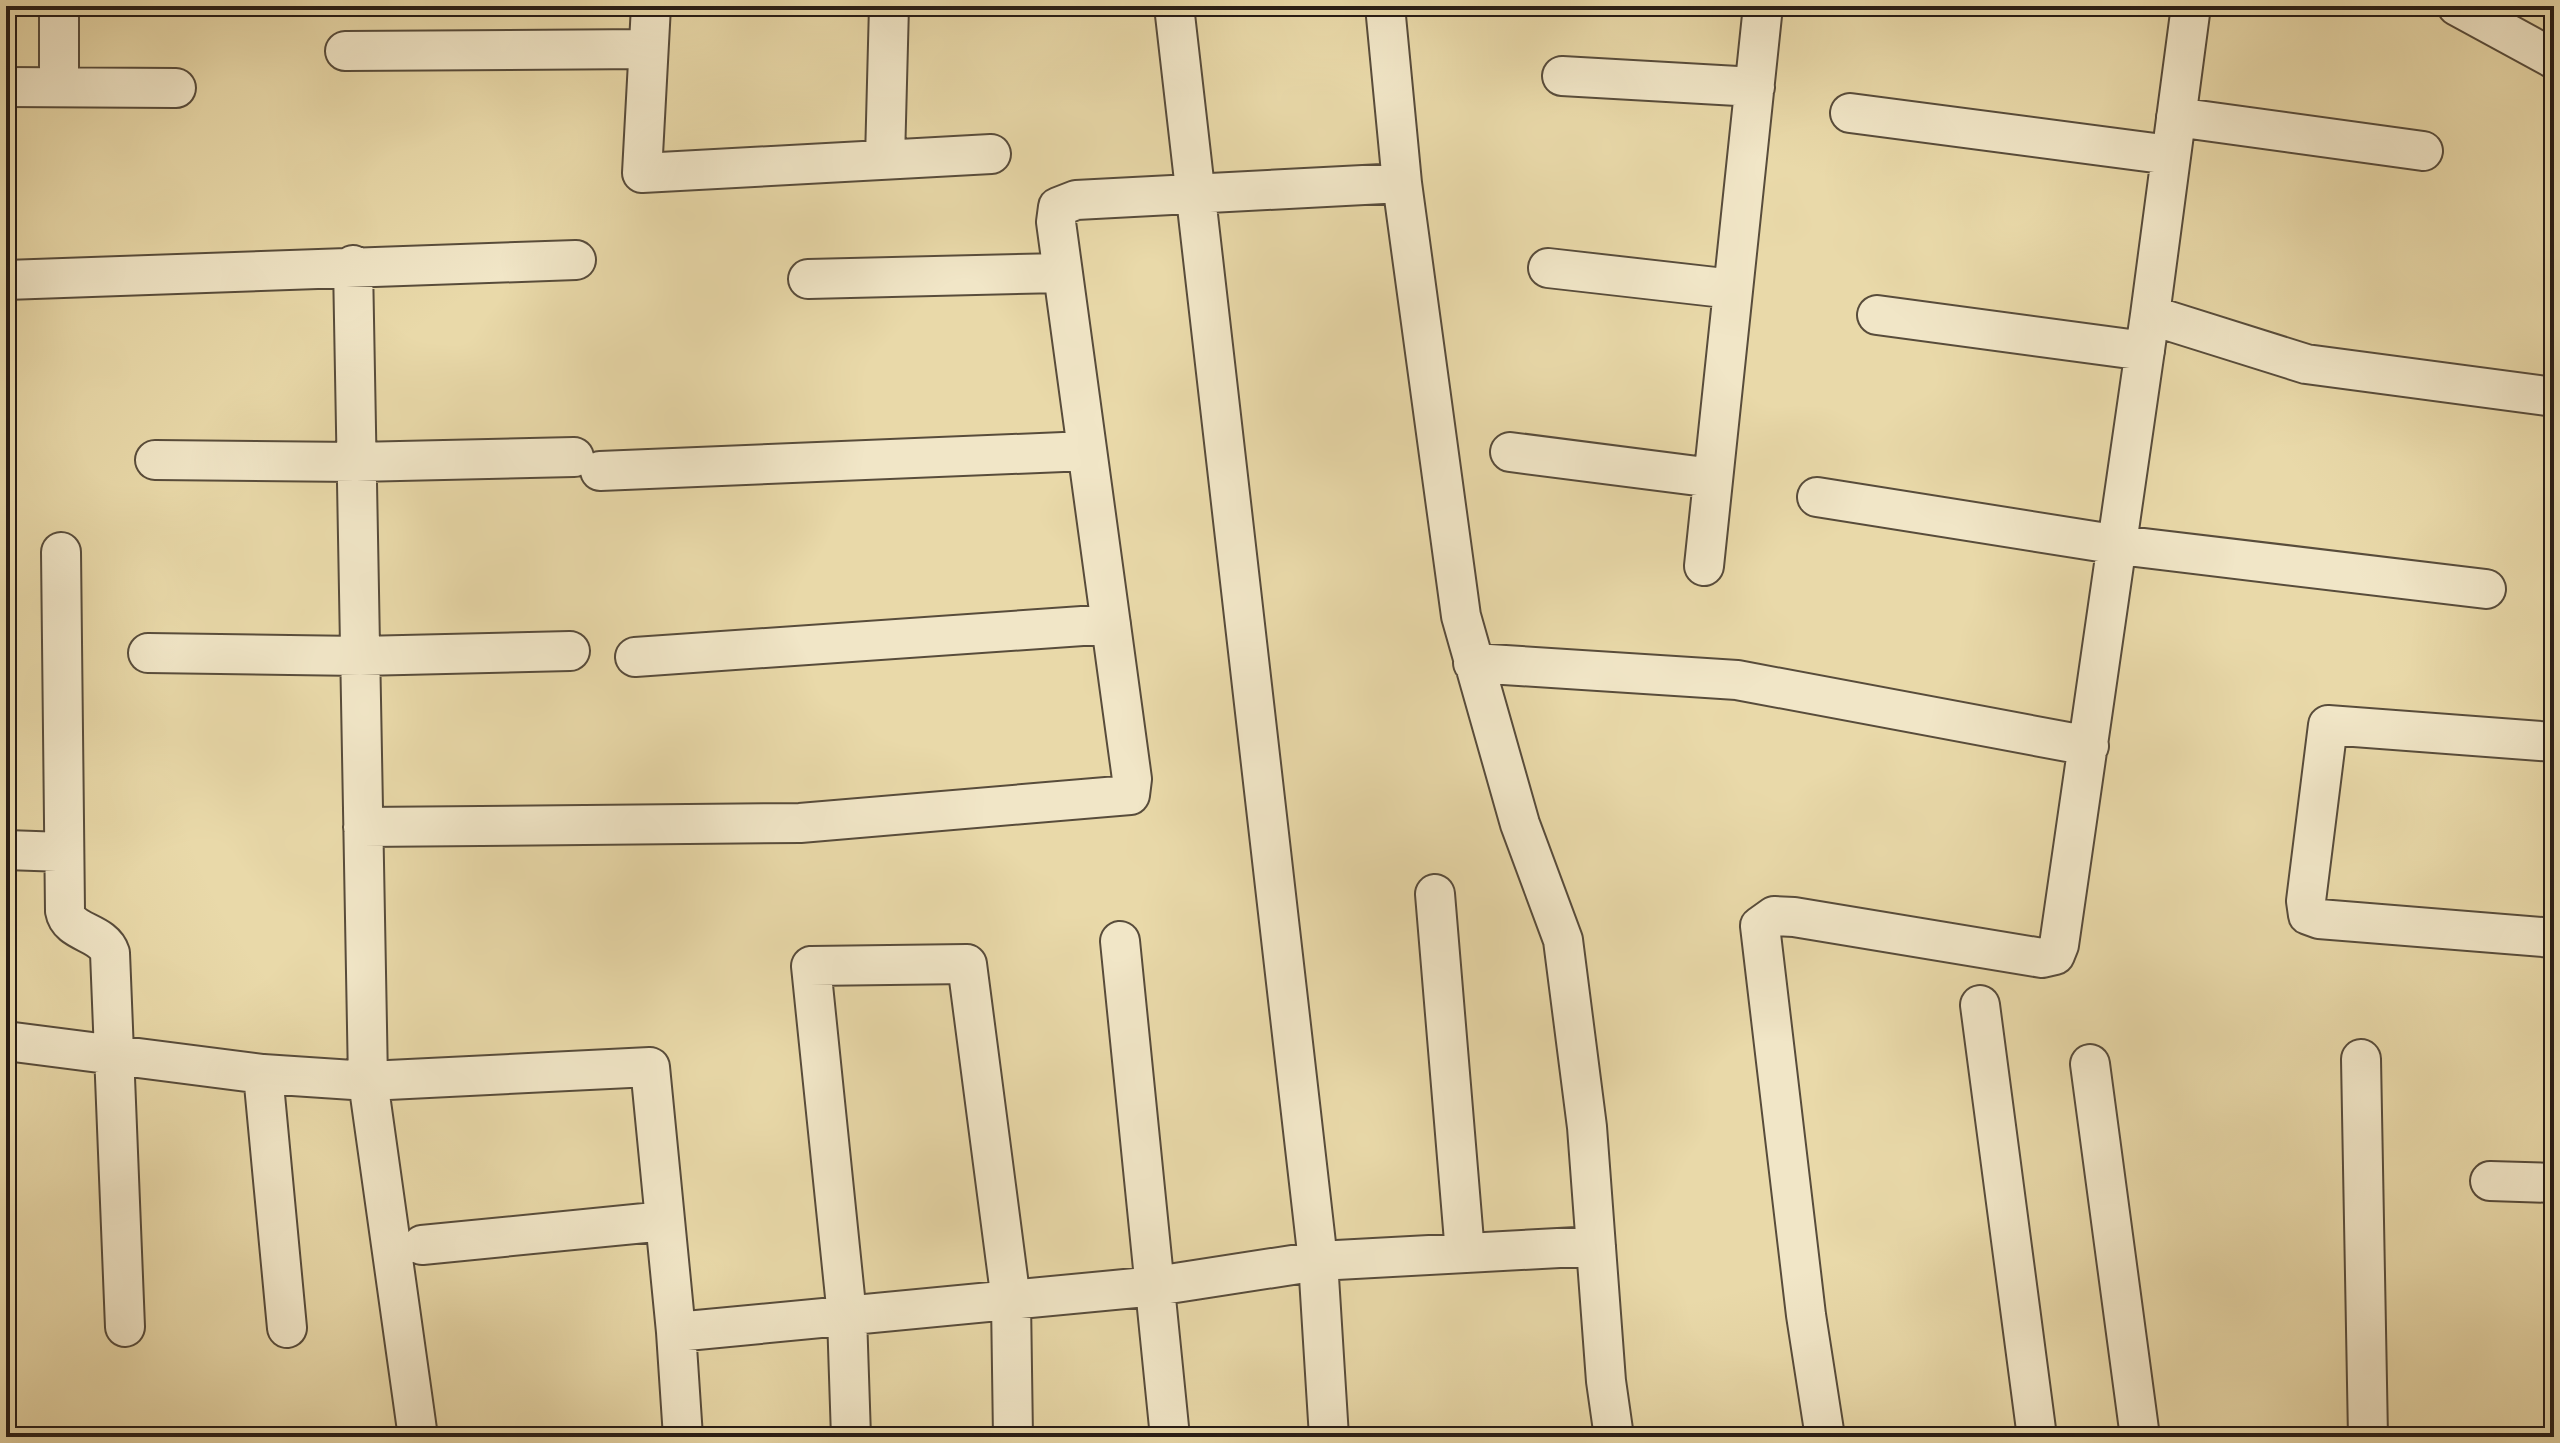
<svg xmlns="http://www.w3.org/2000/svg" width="2560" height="1443" font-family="'Gentium Book Plus',serif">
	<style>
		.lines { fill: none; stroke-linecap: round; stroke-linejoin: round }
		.minor-casing { stroke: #584c3b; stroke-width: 42 }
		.minor { stroke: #f1e6c7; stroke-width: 38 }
	</style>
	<rect width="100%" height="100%" fill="#e9d9a9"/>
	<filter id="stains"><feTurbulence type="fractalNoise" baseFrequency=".0025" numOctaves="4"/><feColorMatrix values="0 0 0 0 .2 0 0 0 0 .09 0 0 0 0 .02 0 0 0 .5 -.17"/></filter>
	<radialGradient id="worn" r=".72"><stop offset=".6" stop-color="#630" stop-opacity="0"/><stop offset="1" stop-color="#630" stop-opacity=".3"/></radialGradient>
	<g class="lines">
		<defs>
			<path id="minor" d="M651,6L642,173L991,154
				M1174,6L1318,1261L1329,1437
				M1385,6L1402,183L1461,616L1520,824L1563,940L1587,1127L1606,1381L1614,1437
				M2191,6L2150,315L2306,364L2554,397
				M2457,6L2554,59
				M345,51L648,49
				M1562,76L1755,87
				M6,87L176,88
				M59,87V6
				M1850,113L2170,155
				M2176,117L2423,151
				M885,159L889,6
				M353,265L368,1081L418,1437
				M1548,268L1733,289
				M808,279L1062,273
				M6,280L576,260
				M1877,315L2145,351
				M1510,452L1713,478
				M155,460L356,462L574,457
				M600,471L1087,451
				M1817,497L2119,545L2486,589
				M61,552L65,911C69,934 103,931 110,953L125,1327
				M1704,566L1763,6
				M148,653L360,656L570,651
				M635,657L1111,624
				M1473,663L1737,680L2089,746
				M2554,742L2328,725L2306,901L2308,915L2319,919L2554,938
				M363,827L800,823L1130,795L1132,779L1056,222L1058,207L1076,200L1402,183
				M6,850L64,852
				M1435,894L1465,1253
				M1120,941L1170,1437
				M1980,1005L2037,1437
				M6,1041L263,1074L368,1081L650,1067L676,1332L1156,1286L1318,1261L1596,1246
				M2361,1059L2368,1437
				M2090,1064L2140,1437
				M263,1074L287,1328
				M2490,1181L2554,1183
				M422,1245L665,1221
				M676,1332L683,1437
				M851,1437L847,1316L811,966L967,964L1011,1301L1013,1437
				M1825,1437L1806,1315L1760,926L1774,916L1794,917L2042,958L2055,955L2059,945L2150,315"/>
		</defs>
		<use href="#minor" class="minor-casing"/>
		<use href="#minor" class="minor"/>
	</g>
	<rect width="2560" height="1443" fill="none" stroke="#e9d9a9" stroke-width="32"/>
	<rect x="8" y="8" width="2544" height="1427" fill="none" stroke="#281d16" stroke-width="4"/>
	<rect x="16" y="16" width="2528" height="1411" fill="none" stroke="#281d16" stroke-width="2"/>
	<rect width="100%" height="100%" filter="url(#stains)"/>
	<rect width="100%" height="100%" fill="url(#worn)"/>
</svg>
